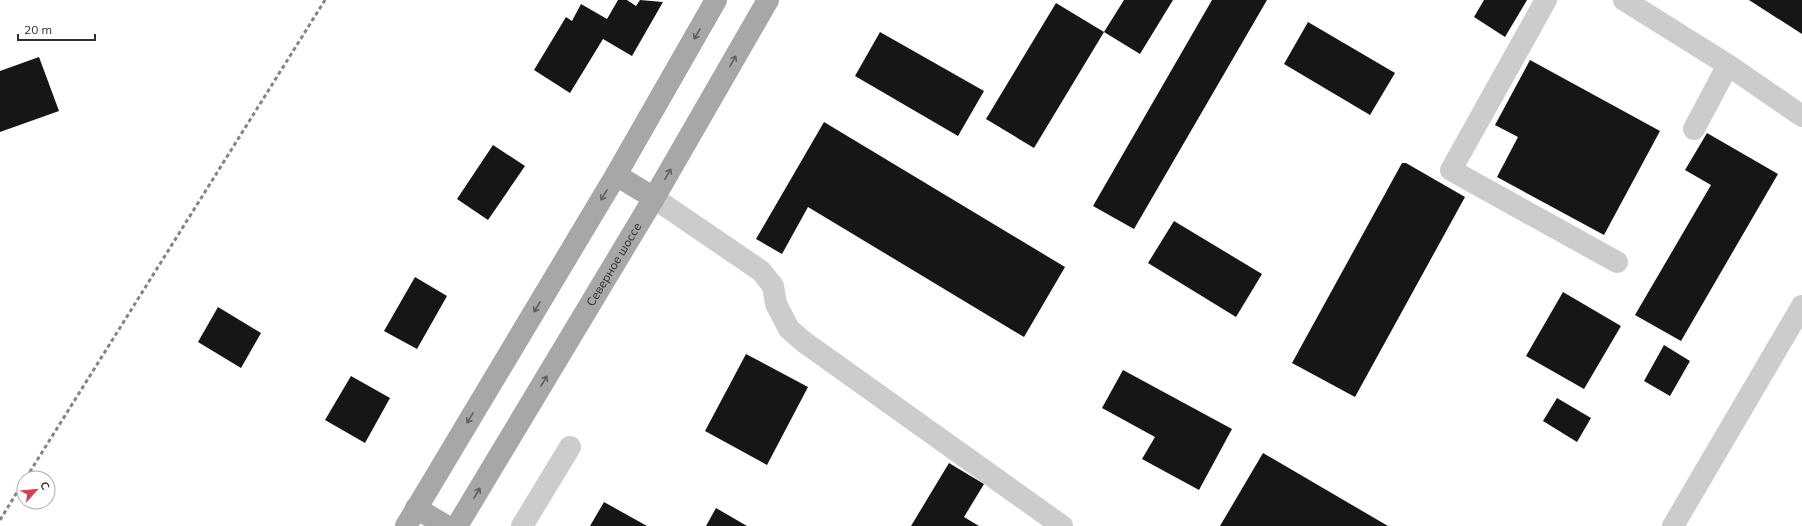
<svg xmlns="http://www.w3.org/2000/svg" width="1802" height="526" font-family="Mulish,sans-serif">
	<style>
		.building { fill: #161616 }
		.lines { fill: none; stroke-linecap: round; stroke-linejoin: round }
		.minor { stroke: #ccc; stroke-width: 22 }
		.major { stroke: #a7a7a7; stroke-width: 22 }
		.rail { stroke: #848484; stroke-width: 3; stroke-dasharray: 4 3; stroke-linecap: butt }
		.oneway { stroke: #5f5f5f }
		.labels { text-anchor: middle; stroke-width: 4; stroke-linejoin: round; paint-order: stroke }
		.street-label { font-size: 12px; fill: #2f2f2f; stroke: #fff }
	</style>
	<rect width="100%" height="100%" fill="#fff"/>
	<path class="building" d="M618,0H627L636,6L640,0L663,2L632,56L603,39L570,93L534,70L566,17L572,21L581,4L607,19Z
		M1124,0H1173L1140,54L1104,32L1034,148L986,119L1056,3L1104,32Z
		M1212,0H1267L1134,229L1093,206Z
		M1484,0H1527L1505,37L1474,17Z
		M1749,0H1802V34Z
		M1308,22L1395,73L1370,115L1284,64Z
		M880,32L984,91L958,136L855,76Z
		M39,57L59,111L0,132V71Z
		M1530,60L1660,131L1604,235L1497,177L1518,137L1495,125Z
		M824,122L1065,267L1024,337L808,207L782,254L756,239Z
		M1707,133L1778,174L1681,341L1635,315L1711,185L1685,170Z
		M493,145L525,166L488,220L457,199Z
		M1402,163H1406L1465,197L1355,397L1292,363Z
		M1174,221L1262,274L1236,317L1148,263Z
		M415,277L447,296L417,349L384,331Z
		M1563,292L1621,326L1584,389L1526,356Z
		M218,307L261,333L241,368L198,342Z
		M1664,345L1690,361L1670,396L1644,381Z
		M746,354L808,387L767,465L705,431Z
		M1123,370L1232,429L1199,490L1142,459L1155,437L1102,408Z
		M351,376L390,398L365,443L325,420Z
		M1557,398L1591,418L1577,442L1543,421Z
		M1263,453L1388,526H1220Z
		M949,463L984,484L964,517L979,526H911Z
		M604,502L647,526H590Z
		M716,508L747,526H706Z"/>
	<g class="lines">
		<path class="minor" d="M1546,0L1451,170L1617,262
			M1624,0L1728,65L1802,116
			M1694,129L1728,65
			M654,198L761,271L773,286L776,304L789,329L804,342L1062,526
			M522,526L570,447
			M1673,526L1802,306"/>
		<g class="major">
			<path d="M616,175L654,198"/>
			<path d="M416,508L446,526"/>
			<path d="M406,526L616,175L716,0"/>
			<path id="s1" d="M457,526L654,198L768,0"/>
		</g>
		<path class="rail" d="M26,478L325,0
			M0,520L24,481"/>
	</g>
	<defs><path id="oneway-shaft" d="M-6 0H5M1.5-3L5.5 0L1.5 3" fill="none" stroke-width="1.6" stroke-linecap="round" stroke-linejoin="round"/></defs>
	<g class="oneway">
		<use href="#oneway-shaft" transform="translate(697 34) rotate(120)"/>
		<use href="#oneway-shaft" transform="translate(733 61) rotate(-60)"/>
		<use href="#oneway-shaft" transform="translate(668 174) rotate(-60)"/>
		<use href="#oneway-shaft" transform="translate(604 195) rotate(121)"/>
		<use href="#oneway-shaft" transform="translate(537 307) rotate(121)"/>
		<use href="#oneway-shaft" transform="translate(544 381) rotate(-59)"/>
		<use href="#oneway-shaft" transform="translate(470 418) rotate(121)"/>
		<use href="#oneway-shaft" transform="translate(477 493) rotate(-59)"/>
	</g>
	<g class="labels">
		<g class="street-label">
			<text dy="4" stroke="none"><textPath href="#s1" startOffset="305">Северное шоссе</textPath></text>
		</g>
	</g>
	<g transform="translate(36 490) rotate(63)"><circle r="19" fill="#ffffff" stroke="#acacac"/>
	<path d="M0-3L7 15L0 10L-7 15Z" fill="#d83f4c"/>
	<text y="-6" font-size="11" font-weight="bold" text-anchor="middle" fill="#2f2f2f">С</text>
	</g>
	<path d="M18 34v6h77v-6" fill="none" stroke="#2f2f2f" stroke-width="2"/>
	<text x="24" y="34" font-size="12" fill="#2f2f2f" stroke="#ffffff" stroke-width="3" paint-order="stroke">20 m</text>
</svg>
